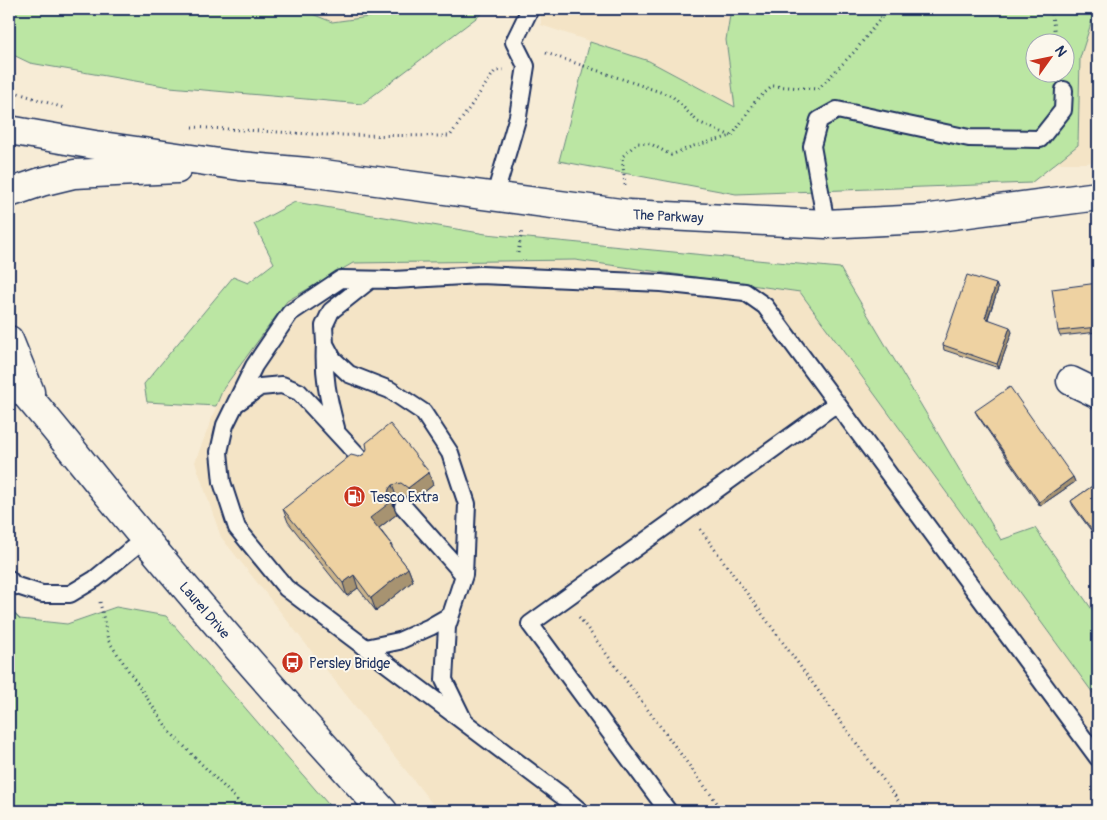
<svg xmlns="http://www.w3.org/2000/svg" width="1107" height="820" font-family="Pangolin,sans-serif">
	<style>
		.built { fill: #f4e4c6 }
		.green { fill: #bbe6a3; stroke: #6b8a80; fill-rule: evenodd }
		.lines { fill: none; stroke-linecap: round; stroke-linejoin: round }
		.lane-casing { stroke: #1b2f5e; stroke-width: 20 }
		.street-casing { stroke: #1b2f5e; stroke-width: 31 }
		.secondary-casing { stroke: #1b2f5e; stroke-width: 31 }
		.primary-casing { stroke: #1b2f5e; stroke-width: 31 }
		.path { stroke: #1b2f5e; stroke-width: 3; stroke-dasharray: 1 4; stroke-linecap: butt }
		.lane { stroke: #fbf7ec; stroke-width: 16 }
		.street { stroke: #fbf7ec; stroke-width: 28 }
		.secondary { stroke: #fbf7ec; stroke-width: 28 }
		.primary { stroke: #fbf7ec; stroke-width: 28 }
		.wall { fill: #cdb58b; stroke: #1b2f5e }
		.shaded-wall { fill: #a79371; stroke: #1b2f5e }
		.building { fill: #eed2a2; stroke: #1b2f5e }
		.labels { text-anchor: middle; stroke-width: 4; stroke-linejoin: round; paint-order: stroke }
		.street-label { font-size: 14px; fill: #1b2f5e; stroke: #fbf7ec }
		.poi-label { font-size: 14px; fill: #1b2f5e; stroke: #fbf7ec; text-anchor: start }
	</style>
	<rect width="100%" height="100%" fill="#f7ecd6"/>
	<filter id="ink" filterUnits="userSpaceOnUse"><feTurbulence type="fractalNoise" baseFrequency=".02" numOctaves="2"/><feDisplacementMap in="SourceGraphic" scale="10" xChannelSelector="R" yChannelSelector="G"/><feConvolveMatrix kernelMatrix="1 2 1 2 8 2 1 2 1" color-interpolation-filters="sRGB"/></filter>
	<g filter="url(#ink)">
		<path class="built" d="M300,9H416L405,12L332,22Z
			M541,9H731L726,40L735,107L649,61L541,25Z
			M1090,9H1098V160L1087,163H1056L1078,145L1080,58L1094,14Z
			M575,260L800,292L1098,700V811H438L221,537L195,462L223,389L287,301L353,263Z"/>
		<path class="green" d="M9,9H300L332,22L405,12L416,9H488L362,104L170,87L30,63L9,53Z
			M731,9H1090L1094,14L1080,58L1078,145L1031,183L736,194L559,161L590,42L649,61L735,107L726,40ZM1034,42H1064V72H1034Z
			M295,202L486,234L840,268L1001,540L1035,528L1098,618V700L800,292L575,260L353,263L287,301L223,389L216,406L147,402L144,384L233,277L248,283L274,263L254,224Z
			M116,607L166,616L334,811H9V608L20,619L67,624Z"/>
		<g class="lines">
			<defs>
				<path id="lane" d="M495,195L518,116L526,66L514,42L530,9
					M826,224L812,146L819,120L837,110L969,138L1040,139L1063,110L1064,90
					M370,280L331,311L324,326L325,344L333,359L349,374L390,390L423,412L450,453L467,504L464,575L447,627L444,680L463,719
					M325,344C323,374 328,399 336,428
					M237,403L260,387L282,385L299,392L362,460
					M403,506L464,575
					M9,579L14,585L42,594H70L95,579L144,539
					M366,648L399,641L430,627L451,615
					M580,811L565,798L286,588L237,528L222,482L219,452L225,425L254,366L290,313L341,279L394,280L480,275L661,283L745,292L765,306L1098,758
					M668,811L530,624L837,403"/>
				<path id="street" d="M1071,381L1098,394"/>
				<g id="secondary">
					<path d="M9,340L30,392"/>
					<path id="s1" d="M9,375C56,427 98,484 144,538C221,631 302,722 383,811"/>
				</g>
				<g id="primary">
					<path id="s2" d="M9,130L95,145L240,166L308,172L628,214L826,224L923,219L1098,196"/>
					<path d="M9,193L41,182L74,174L177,169"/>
				</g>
			</defs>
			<use href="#lane" class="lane-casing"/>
			<use href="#street" class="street-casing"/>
			<use href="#secondary" class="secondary-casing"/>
			<use href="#primary" class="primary-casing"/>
			<path class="path" d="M1051,9L1056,42
				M546,53L672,96L698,122L731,136
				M9,90L64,108
				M192,127L328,135L450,136L495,71L503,70
				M625,185L622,157L637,143L651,144L671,155L693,146L732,136L756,100L773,86L818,89L855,51L888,9
				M518,253L522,230
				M700,529L906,811
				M100,602L108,640L170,732L248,811
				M579,617L723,811"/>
			<use href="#lane" class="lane"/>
			<use href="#street" class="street"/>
			<use href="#secondary" class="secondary"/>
			<use href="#primary" class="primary"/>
		</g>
		<path class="wall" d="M1098,283V332L1060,336L1058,331Z
			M996,284L998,289L988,319L1012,332L999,368L944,350L943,345Z
			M975,411L1073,477L1075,482L1040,506L977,415Z
			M364,454L433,485L412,502L406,496L397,498L394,502L393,505L397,514L379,528L391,544L393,549L408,568L413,581L376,611L358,588L347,596L288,522L283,509L359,457Z
			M1098,482V540L1073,506L1071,501Z"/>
		<path class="shaded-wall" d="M996,284L998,289L986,323L985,318Z
			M1010,327L1012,332L999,368L997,364Z
			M429,472L433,485L412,502L408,488Z
			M1073,477L1075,482L1040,506L1039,502Z
			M392,485L397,498L394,502L393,505L397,514L375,531L370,518L388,494L389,489Z
			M408,568L413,581L376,611L371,598Z
			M354,575L358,588L347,596L343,583Z"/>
		<path class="building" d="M967,275L996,284L985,318L1010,327L997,364L943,345Z
			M1098,283V327L1058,331L1052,289Z
			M1010,387L1073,477L1039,502L975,411Z
			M390,424L429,472L408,488L401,483L392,485L389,489L388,494L392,501L370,518L391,544L390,545L408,568L371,598L354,575L343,583L283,509L351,455L359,457L364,454L367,449L366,443Z
			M1098,482V534L1096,536L1071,501Z"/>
	</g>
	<defs>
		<symbol id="fuel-disc" viewBox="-11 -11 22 22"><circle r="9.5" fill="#c8321e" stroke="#fbf7ec"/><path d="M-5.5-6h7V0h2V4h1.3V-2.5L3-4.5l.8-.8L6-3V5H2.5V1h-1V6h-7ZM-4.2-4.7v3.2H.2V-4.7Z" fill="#fff"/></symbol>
		<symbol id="bus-disc" viewBox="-11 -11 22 22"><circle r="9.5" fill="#c8321e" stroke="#fbf7ec"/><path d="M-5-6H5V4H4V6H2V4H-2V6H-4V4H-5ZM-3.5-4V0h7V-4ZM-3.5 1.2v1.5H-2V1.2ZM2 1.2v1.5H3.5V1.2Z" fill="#fff"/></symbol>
	</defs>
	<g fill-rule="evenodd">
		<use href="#fuel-disc" x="342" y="484" width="25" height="25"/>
		<use href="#bus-disc" x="280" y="650" width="25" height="25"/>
	</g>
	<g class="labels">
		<g class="street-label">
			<text dy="5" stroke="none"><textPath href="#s2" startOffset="665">The Parkway</textPath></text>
			<text dy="5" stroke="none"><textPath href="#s1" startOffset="306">Laurel Drive</textPath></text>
		</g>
		<g class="poi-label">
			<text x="370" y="502">Tesco Extra</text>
			<text x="309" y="668">Persley Bridge</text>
		</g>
	</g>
	<rect width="1107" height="820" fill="none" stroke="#fbf7ec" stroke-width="30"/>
	<rect x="15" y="15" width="1077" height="790" fill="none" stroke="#1b2f5e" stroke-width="2" filter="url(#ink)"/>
	<g transform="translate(1050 58) rotate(57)"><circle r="24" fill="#fbf7ec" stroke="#a1a7b3"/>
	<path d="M0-4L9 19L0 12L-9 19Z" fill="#c8321e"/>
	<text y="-8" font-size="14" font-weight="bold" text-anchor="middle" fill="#1b2f5e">N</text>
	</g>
</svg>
